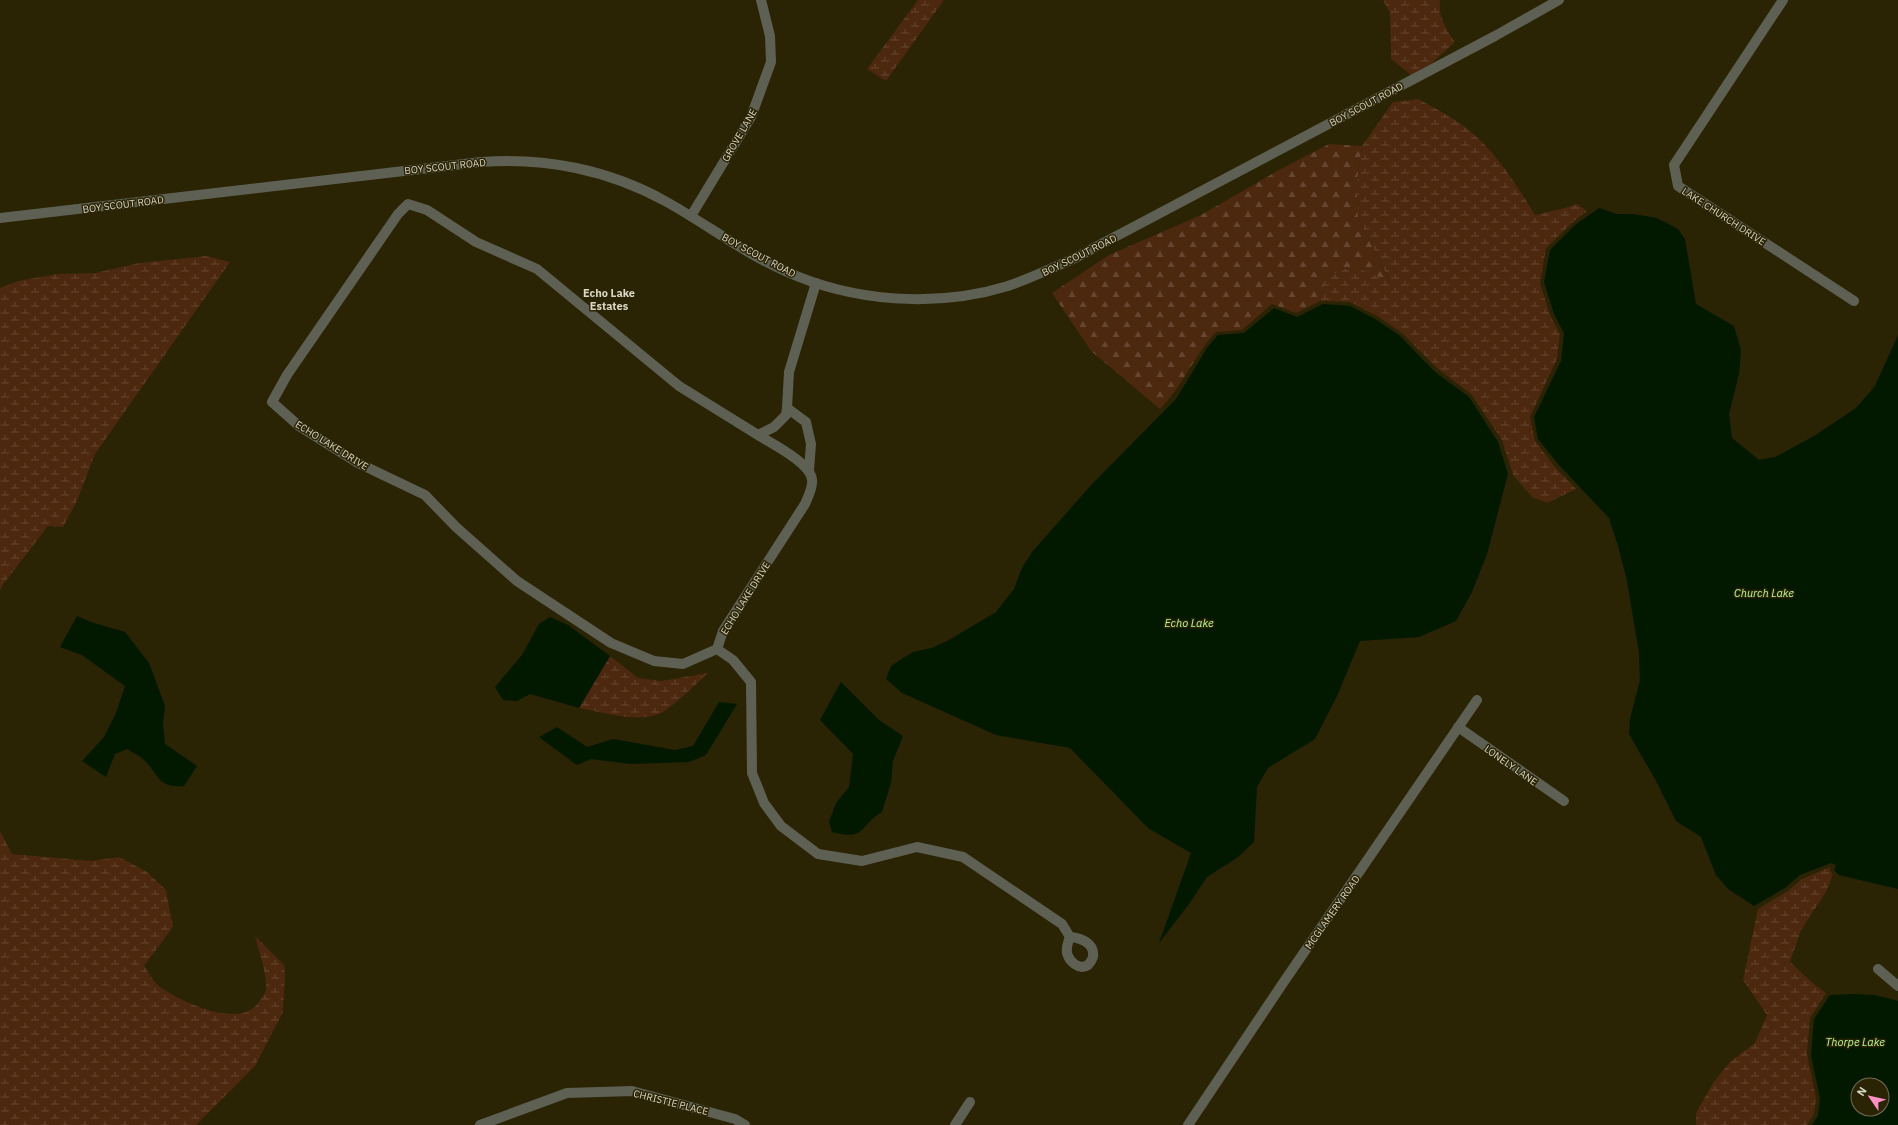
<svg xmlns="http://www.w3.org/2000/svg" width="1898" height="1125" font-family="'IBM Plex Sans',sans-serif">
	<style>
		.forest { fill: url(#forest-firs) }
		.wetland { fill: url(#wetland-marsh) }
		.water { fill: #021900; fill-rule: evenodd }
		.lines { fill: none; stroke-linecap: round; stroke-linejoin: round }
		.minor { stroke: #5e6053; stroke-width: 10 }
		.tertiary { stroke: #5e6053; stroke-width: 10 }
		.labels { text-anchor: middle; stroke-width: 3; stroke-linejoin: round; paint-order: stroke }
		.street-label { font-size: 10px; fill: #dbd7c5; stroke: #2a2304 }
		.neighbourhood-label { font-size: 11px; font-weight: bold; fill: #dbd7c5; stroke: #2a2304 }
		.water-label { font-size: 11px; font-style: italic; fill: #b2f799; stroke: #2a2304 }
	</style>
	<defs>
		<pattern id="forest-firs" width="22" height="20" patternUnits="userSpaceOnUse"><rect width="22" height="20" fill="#4c280f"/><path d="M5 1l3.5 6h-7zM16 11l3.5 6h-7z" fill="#654630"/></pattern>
		<pattern id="wetland-marsh" width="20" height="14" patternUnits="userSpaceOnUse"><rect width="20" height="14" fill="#4c280f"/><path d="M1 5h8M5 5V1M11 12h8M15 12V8" fill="none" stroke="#654630"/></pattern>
	</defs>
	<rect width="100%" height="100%" fill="#2a2304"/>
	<path class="forest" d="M1329,144L1362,146L1357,182L1358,218L1390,282L1352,266L1326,277L1320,301L1296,313L1272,304L1242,330L1216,332C1194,355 1183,386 1160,409L1091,351L1052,293L1109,255L1201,215L1277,171Z"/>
	<path class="wetland" d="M918,0H944L886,81L867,69Z
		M1383,0H1440C1438,16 1446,30 1455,42L1431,64L1411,75L1391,59L1390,13Z
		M1418,99C1439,110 1461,122 1479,139C1501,160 1519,189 1535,215L1565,208L1577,204L1587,211L1573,222L1546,248L1540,283L1550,315L1560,334L1557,359L1530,417L1535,441L1555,467L1576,489L1547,503L1532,497L1513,475L1502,440L1471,394L1438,369L1402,333L1377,316L1350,302L1320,301L1326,277L1352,266L1390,281L1358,218L1357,182L1362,146L1393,102Z
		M206,256L230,262L95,454L76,503L63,527L48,526L2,586L0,592V288L18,281L57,274L95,273L139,263Z
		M610,656L638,678L661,681L708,673C697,683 673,707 661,713C637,724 603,712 579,708Z
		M0,831L12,854L91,861L119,857L147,872L166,890L173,927L144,966C149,973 153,981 159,986C179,1001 240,1030 258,1003C261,999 265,994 266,990C267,972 259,953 255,936L284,965L285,975L283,1012L255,1066L196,1125H0Z
		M1830,867V871L1833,874L1826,892L1801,930L1790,962L1815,985L1826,993L1810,1018L1807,1054L1816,1098L1814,1114L1807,1125H1696V1113L1713,1083L1730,1062L1755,1043L1767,1015L1743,980L1758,909L1788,891L1802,879Z"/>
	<path class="water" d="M1599,208L1617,214H1633L1657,218L1678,229L1685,239L1696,304L1734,326L1741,350L1739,374L1729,414L1732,438L1759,460L1775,457L1814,436L1856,408L1875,386L1898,335V889L1839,875L1834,870L1836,865L1831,863L1800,875L1785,888L1754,906L1728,889L1716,875L1701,837L1676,821L1655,779L1629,734L1630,719L1640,680L1639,653L1627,581L1618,546L1609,518L1559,465L1538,439L1534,417L1561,361L1564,333L1554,314L1544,282L1550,250L1575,225Z
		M1323,304L1350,306L1375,319L1399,335L1435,372L1469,397L1498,442L1508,474L1487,554L1472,592L1456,621L1419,637L1360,641L1337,696L1315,739L1268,768L1257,787L1254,842L1238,857L1207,877L1189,904L1159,943L1191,853L1148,828L1070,748L996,735L902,693L886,679L891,666L913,652L932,648L949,640L996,612L1014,589L1022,568L1032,552L1093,483L1176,399L1207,348L1218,335L1244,333L1274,308L1297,317Z
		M77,616L91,622L125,632L149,663L165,706L163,724L165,744L197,766L184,786C159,788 160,777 145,761C141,756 133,753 127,749L115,754L106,777L82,761L104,737L116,713L125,686L82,655L60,647Z
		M550,617L568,625L610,656L579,708L530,694L517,701L503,700L495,687L522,655L539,624Z
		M841,682L879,720L903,736L893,761L891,783L882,812C858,826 867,841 832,832L829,822L836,803L849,787L853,754L820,720Z
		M719,702L737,704L706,755L689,762L631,764L591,759L577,765L539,737L557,727L587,747L613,739L675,750L693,746Z
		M1854,994L1875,995L1898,1001V1125H1812L1818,1116L1820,1098L1811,1055L1814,1019L1830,995ZM1858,1085H1882V1109H1858Z"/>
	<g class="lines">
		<path class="minor" d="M1783,0L1674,165L1678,186L1854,301
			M691,216L751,117L771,62L770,36L761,0
			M787,408L806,422L811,444L809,470
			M758,435L679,386L537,269L476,242L427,210L408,204L398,214L287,375L272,402L299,426L358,463L425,495L456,527L517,581L611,643L654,661L683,664L717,649L723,631L805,504C808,497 813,488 812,480C811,463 772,444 758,435L774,427L786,415L787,408L789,372L816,283
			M717,649L733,660L751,682L752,773L764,803L781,826L818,854L862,861L917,847L963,857L1062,924L1070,937C1068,942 1066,947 1067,953C1069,961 1079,971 1088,965C1090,963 1092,960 1093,957C1095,943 1081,938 1070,937
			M1458,727L1564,801
			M1878,969L1898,986
			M480,1125L567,1093L632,1091L735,1119L745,1125
			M955,1125L970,1102
			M1188,1125L1283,983L1477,700"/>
		<path class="tertiary" d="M0,218L481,162C545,157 609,170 665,201C705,223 742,252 785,271C853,302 936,308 1008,286C1031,278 1053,268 1075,258L1495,36L1559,0"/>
	</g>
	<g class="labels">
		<g class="street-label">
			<text transform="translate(1366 104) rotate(-28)" y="4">BOY SCOUT ROAD</text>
			<text transform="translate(739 135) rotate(-60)" y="4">GROVE LANE</text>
			<text transform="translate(445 166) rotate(-6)" y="4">BOY SCOUT ROAD</text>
			<text transform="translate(123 204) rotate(-7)" y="4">BOY SCOUT ROAD</text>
			<text transform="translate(1724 216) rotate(33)" y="4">LAKE CHURCH DRIVE</text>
			<text transform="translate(759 255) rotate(28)" y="4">BOY SCOUT ROAD</text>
			<text transform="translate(1079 255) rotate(-26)" y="4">BOY SCOUT ROAD</text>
			<text transform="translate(332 445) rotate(32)" y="4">ECHO LAKE DRIVE</text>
			<text transform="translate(745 598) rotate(-58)" y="4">ECHO LAKE DRIVE</text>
			<text transform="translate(1511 765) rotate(35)" y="4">LONELY LANE</text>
			<text transform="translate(1332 912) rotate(-55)" y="4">MCGLAMERY ROAD</text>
			<text transform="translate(671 1102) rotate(14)" y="4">CHRISTIE PLACE</text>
		</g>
		<g class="neighbourhood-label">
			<text x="609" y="297">Echo Lake<tspan x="609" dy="13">Estates</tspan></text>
		</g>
		<g class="water-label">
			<text x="1764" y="597">Church Lake</text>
			<text x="1189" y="627">Echo Lake</text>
			<text x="1855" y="1046">Thorpe Lake</text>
		</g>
	</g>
	<g transform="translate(1870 1097) rotate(304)"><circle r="19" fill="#2a2304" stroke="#716b51"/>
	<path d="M0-3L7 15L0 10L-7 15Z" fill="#fb8fc6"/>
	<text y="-6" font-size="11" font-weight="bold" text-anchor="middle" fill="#dbd7c5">N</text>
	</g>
</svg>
